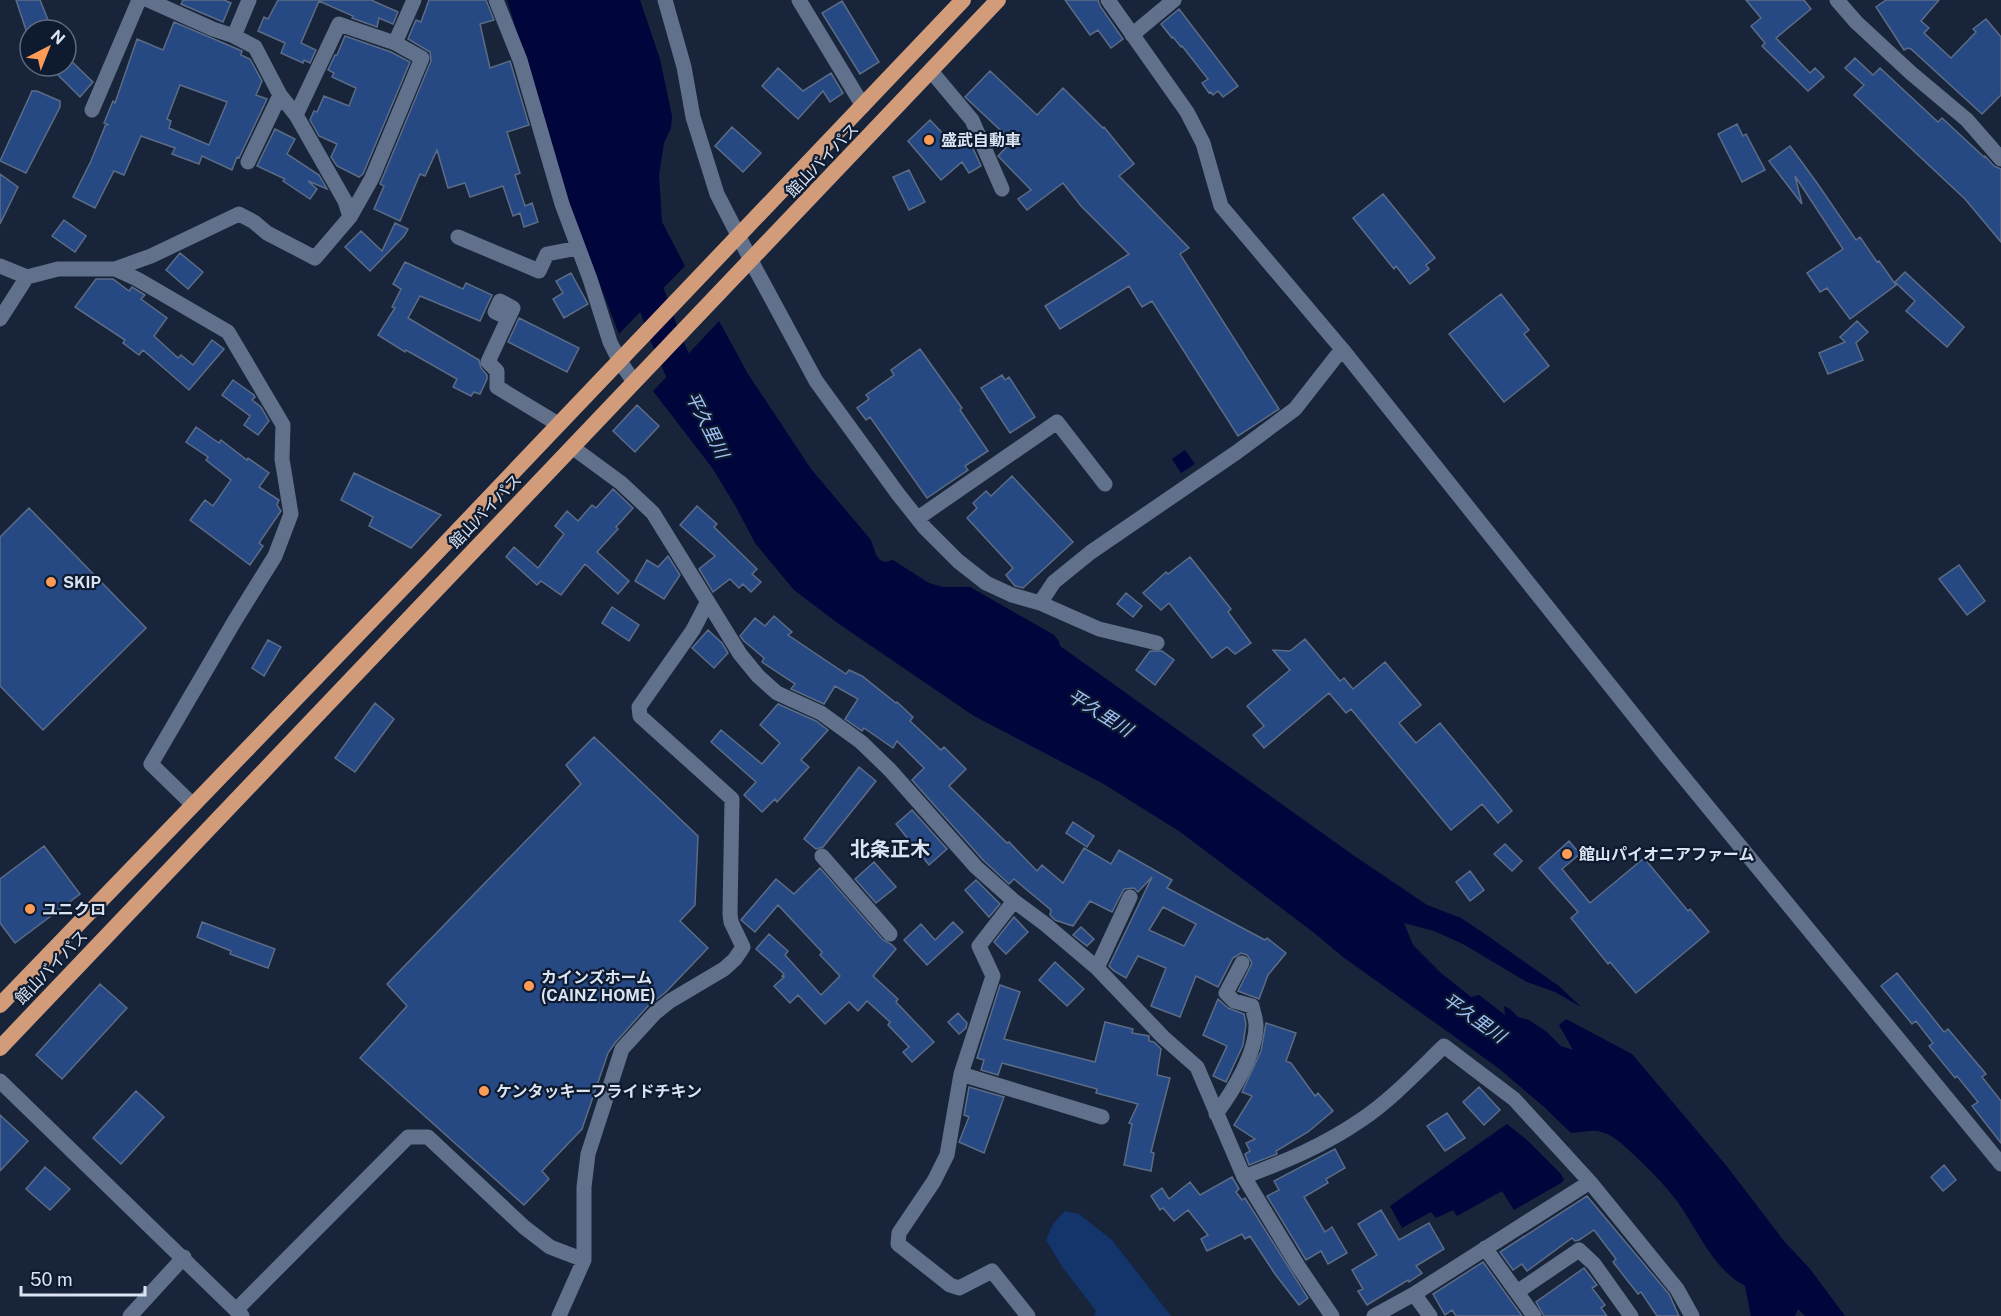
<svg xmlns="http://www.w3.org/2000/svg" width="2001" height="1316" font-family="'Public Sans','Noto Sans JP',sans-serif">
	<style>
		.green { fill: #14346c }
		.water { fill: #00053c }
		.pier { fill: #17243a }
		.lines { fill: none; stroke-linecap: round; stroke-linejoin: round }
		.river { stroke: #00053c; stroke-width: 30 }
		.building { fill: #264983; stroke: #5c6c86; stroke-width: 1.5; fill-rule: evenodd }
		.minor { stroke: #61718b; stroke-width: 15 }
		.tertiary { stroke: #61718b; stroke-width: 15 }
		.trunk { stroke: #d29c7a; stroke-width: 16 }
		.poi-dot { fill: #fd9c57; stroke: #0d1a2f; stroke-width: 2 }
		.labels { text-anchor: middle; stroke-width: 4.5; stroke-linejoin: round; paint-order: stroke }
		.poi-label { font-size: 16px; font-weight: bold; fill: #dae3f2; stroke: #0d1a2f; text-anchor: start }
		.street-label { font-size: 16px; fill: #dae3f2; stroke: #0d1a2f }
		.water-label { font-size: 18px; font-style: italic; fill: #a2c2f6; stroke: #0d1a2f }
		.quarter-label { font-size: 20px; font-weight: bold; fill: #dae3f2; stroke: #0d1a2f }
	</style>
	<rect width="100%" height="100%" fill="#17243a"/>
	<path class="green" d="M1065,1211L1079,1214L1112,1240L1171,1316H1094L1096,1311L1063,1268L1046,1240L1053,1224Z"/>
	<path class="water" d="M507,0H640L660,59L672,116L671,128L664,143L659,175L662,222L685,266L619,334L564,191L545,120Z
		M719,321L748,374L811,469L871,540L876,555L880,560L885,562L893,560L929,583L943,587H970L1054,635L1059,641L1060,646L1353,855L1427,905L1461,918L1485,934L1560,987L1581,1007L1555,992L1527,982L1463,944L1434,931L1404,923L1413,945L1441,973L1471,997L1479,995L1505,1015L1504,1006L1510,1009L1518,1017L1529,1020L1547,1032L1561,1046L1573,1050L1559,1025L1566,1019L1632,1054L1725,1164L1784,1241L1810,1269L1845,1316H1805L1798,1309L1795,1316H1751L1745,1286C1712,1268 1698,1230 1677,1201C1664,1184 1648,1168 1633,1154C1622,1144 1613,1134 1598,1131C1590,1130 1579,1133 1571,1133L1543,1106L1497,1067L1343,957L1313,932L1179,831L1102,783L974,716L839,624L794,590L755,543L736,507L713,469L653,391Z
		M1185,450L1195,464L1181,473L1172,459Z
		M1507,1124L1527,1140L1561,1174L1564,1180L1561,1183L1514,1210L1502,1191L1457,1216L1453,1210L1436,1218L1431,1212L1402,1228L1390,1206Z"/>
	<path class="pier" d="M687,264V268L621,336H617Z
		M719,318L721,319L651,393V389Z"/>
	<g class="lines">
		<path class="river" d="M638,261L664,334L693,401"/>
	</g>
	<path class="building" d="M16,0H40L52,30H26Z
		M183,0H224L231,3L223,22L181,4Z
		M278,0H371L398,12L393,24L379,18L377,27L352,18L353,16L319,1L301,43L316,50L310,63L304,60L303,63L281,53L285,43L258,31L264,17L268,19Z
		M429,0H486L494,20L480,24L490,68L510,61L529,125L507,132L520,173L515,175L525,206L532,203L538,222L524,227L520,213L513,216L503,186L470,197L465,183L448,188L437,150L425,176L420,174L400,221L374,209L384,186L380,184L431,61L430,52L408,39L416,20L421,22Z
		M1065,0H1098L1100,6L1123,39L1111,48L1098,30L1090,35Z
		M1746,0H1804L1811,9L1776,38L1810,73L1815,68L1824,77L1808,91L1762,46L1765,43L1751,26L1761,18Z
		M1886,0H1939L1921,21L1929,28L1924,33L1951,58L1976,32L1973,29L1986,19L2001,37V95L1982,114L1911,49L1908,48L1904,50L1876,7Z
		M842,1L879,62L860,74L822,13Z
		M1179,9L1238,86L1223,97L1218,91L1213,95L1211,92L1209,93L1202,83L1208,79L1182,46L1181,47L1173,37L1172,38L1161,24Z
		M174,22L242,51L241,55L250,59L262,81L256,95L267,99L239,158L237,157L232,170L202,156L199,164L172,154L175,148L141,136L124,175L114,171L95,208L73,197L91,161L106,124L109,125L104,123L113,101L115,103L137,39L163,50ZM180,85L227,102L209,145L169,128L171,121L167,119Z
		M345,36L391,52L410,62L363,174L359,177L337,166L331,157L337,144L319,136L310,120L314,111L317,112L324,96L349,106L356,88L332,77L334,73L328,70L335,55H337Z
		M66,56L93,82L80,97L49,66H66Z
		M1855,58L1873,75L1880,68L1938,122L1942,118L1984,157L1985,156L1994,166L2001,169V242L1965,199L1854,95L1864,85L1845,68Z
		M778,68L803,91L831,73L843,93L830,102L823,91L798,119L762,86Z
		M990,71L1037,115L1063,88L1103,128L1104,127L1134,164L1119,176L1189,248L1180,254L1279,409L1238,436L1152,301L1142,307L1129,286L1060,329L1045,306L1129,254L1081,206L1063,183L1027,210L1018,199L1031,190L998,156L1012,141L965,97Z
		M32,91H37L60,101V107L26,173L0,161Z
		M930,120L951,142L966,133L981,166L969,173L962,162L941,180L908,141Z
		M1737,124L1743,136L1746,134L1765,170L1742,182L1718,134Z
		M732,127L761,153L743,172L715,146Z
		M275,129L295,139L287,154L319,175L327,189L308,181L317,189L310,199L283,181L285,179L257,166Z
		M1790,146L1817,183L1856,240L1860,237L1877,262L1879,261L1896,285L1850,319L1827,288L1820,292L1807,273L1843,249L1795,176L1802,204L1769,161Z
		M909,170L925,202L909,210L893,177Z
		M0,174L18,187L0,224Z
		M1383,194L1435,258L1426,265L1429,269L1410,284L1396,266L1394,269L1353,218Z
		M64,220L86,236L75,252L52,236Z
		M395,223L408,229L404,236L370,271L345,247L361,231L382,251Z
		M180,253L203,272L188,289L166,270Z
		M405,262L463,289L466,283L492,295L480,321L420,296L408,318L479,360L481,368L487,375V379L480,394L474,392L471,396L453,387L457,379L406,350L405,352L378,335L395,308L392,307L401,289L393,284Z
		M1905,272L1964,327L1947,347L1906,311L1915,301L1895,282Z
		M571,273L588,304L564,318L553,299L563,293L556,281Z
		M96,279H113L129,291L132,287L145,295L141,299L167,318L154,336L178,358L181,355L193,365L212,340L224,349L189,390L143,350L139,355L123,343L125,340L75,307Z
		M1501,294L1529,330L1524,334L1549,366L1504,402L1449,334Z
		M519,318L579,348L567,372L508,342Z
		M1857,321L1868,332L1856,343L1863,360L1828,374L1819,353L1845,342L1840,337Z
		M920,349L962,408L960,410L988,451L965,466L968,470L927,498L870,417L866,420L857,408L869,399L866,395L894,375L891,370Z
		M1002,375L1005,380L1009,377L1035,417L1010,433L981,388Z
		M233,380L254,395L255,397L252,400L261,407L269,421L258,435L244,425L250,416L222,395Z
		M637,405L659,426L635,452L613,431Z
		M196,427L219,443L221,440L247,460L248,458L269,473L259,487L279,500L277,505L281,511L259,543L263,546L250,565L190,520L205,500L213,506L231,480L206,460L208,457L186,442Z
		M354,473L441,515L411,548L369,526L373,517L341,500Z
		M1012,476L1073,542L1023,588L1015,586L1006,575L1013,568L967,518L977,508L973,503L986,491L991,496Z
		M613,489L633,508L616,527L618,529L597,552L629,581L618,594L585,564L561,595L541,581L537,585L506,557L514,547L538,568L564,534L555,526L567,511L578,521L592,505L596,508Z
		M697,506L717,524L714,527L757,569L752,574L761,582L751,592L743,584L739,588L730,579L713,592L699,569L715,556L680,525Z
		M29,508L146,628L43,730L0,686V537Z
		M668,556L680,575L664,599L635,581L647,560L658,567Z
		M1190,557L1231,609L1228,612L1251,643L1235,654L1227,647L1212,658L1169,603L1161,610L1143,593L1166,572L1168,574Z
		M1959,565L1985,601L1967,615L1939,579Z
		M1126,593L1142,606L1133,617L1117,604Z
		M612,607L639,625L629,641L602,623Z
		M774,616L792,632L788,635L846,674L849,670L862,676L896,703L897,702L913,717L910,721L941,750L944,747L966,769L949,786L1007,843L1009,842L1037,871L1042,865L1063,883L1084,848L1111,864L1119,850L1172,880L1167,888L1265,940L1267,938L1286,953L1268,975L1259,999L1238,991L1252,963L1247,955L1241,953L1233,958L1218,987L1196,976L1180,1017L1151,1006L1166,968L1138,956L1126,978L1114,971L1109,966L1152,877L1138,892L1134,888L1124,889L1112,912L1090,901L1073,926L1055,920L1050,915L1051,910L1014,879L1009,884L983,860L912,780L924,768L897,741L893,748L864,728L862,731L845,719L858,699L835,686L824,704L791,689L795,684L762,662L764,658L744,641L740,636L755,618L765,626ZM1163,907L1196,924L1184,946L1149,930Z
		M708,630L722,643L728,653L714,668L692,648Z
		M1305,639L1340,681L1344,678L1353,689L1385,662L1421,705L1399,723L1416,743L1440,723L1512,811L1498,823L1482,804L1451,830L1351,709L1346,713L1329,693L1264,748L1253,735L1264,726L1247,706L1290,670L1273,650L1290,651Z
		M268,640L281,647L264,676L252,668Z
		M1150,651H1162L1174,660L1155,685L1136,670Z
		M375,703L394,719L355,772L335,758Z
		M778,704L816,721L828,730L801,760L809,767L777,802L775,799L762,812L744,795L756,782L711,742L721,730L762,764L780,743L760,725Z
		M594,737L698,836L695,905L680,921L708,948L666,992L648,1006L615,1043L608,1053L582,1129L542,1171L549,1179L524,1205L360,1058L407,1006L387,984L581,784L566,765Z
		M859,767L876,781L823,847L816,849L804,839Z
		M912,810L947,849L929,865L896,824Z
		M1073,822L1094,836L1087,847L1066,833Z
		M1569,841L1580,854L1562,869L1590,903L1644,858L1688,911L1690,909L1709,932L1636,993L1610,962L1608,964L1571,918L1578,912L1539,868Z
		M1505,844L1522,861L1512,871L1494,854Z
		M44,846L80,894L15,943L0,923V879Z
		M874,862L896,887L876,903L855,879Z
		M820,868L883,940L891,944L896,949L873,976L898,999L896,1002L934,1042L912,1062L903,1052L909,1047L888,1025L890,1022L867,1001L858,1011L849,1002L825,1024L798,995L790,1003L774,986L784,977L782,976L784,974L756,949L769,934L788,951L785,955L821,995L840,976L820,955L822,952L778,905L755,932L741,920L776,879L794,894Z
		M1470,871L1484,890L1470,901L1456,882Z
		M976,880L1000,904L989,917L965,890Z
		M1014,917L1028,932L1006,954L994,942Z
		M202,922L275,949L268,968L230,954L231,951L197,937Z
		M953,922L963,932L927,965L904,940L921,924L935,940Z
		M1081,927L1094,939L1087,946L1073,935Z
		M1055,962L1084,989L1067,1006L1039,980Z
		M1897,973L1944,1032L1948,1029L1986,1074L1982,1077L2001,1101V1143L1972,1106L1978,1102L1957,1076L1955,1078L1929,1046L1933,1043L1916,1021L1912,1024L1881,986Z
		M100,984L127,1008L62,1079L36,1055Z
		M1000,985L1020,992L1004,1039L1095,1062L1105,1022L1133,1029L1132,1033L1149,1036V1041L1154,1042L1161,1049L1157,1075L1170,1078L1151,1152L1154,1153L1151,1171L1124,1165L1132,1124L1129,1123L1138,1104L1096,1093L1097,1089L1002,1063L998,1075L981,1070L984,1060L977,1058Z
		M1218,999L1228,1008L1244,1014L1246,1024L1243,1045L1226,1082L1213,1076L1227,1046L1203,1035Z
		M958,1013L967,1023L966,1028L959,1034L948,1022Z
		M1266,1023L1296,1033L1286,1061L1291,1063L1315,1096L1318,1093L1333,1111L1308,1132L1276,1151L1277,1154L1249,1165L1245,1154L1250,1151L1246,1143L1255,1139L1234,1125L1252,1096L1242,1092L1261,1051Z
		M969,1087L1004,1097L984,1153L959,1142L969,1117L964,1115Z
		M1479,1087L1500,1110L1484,1125L1463,1102Z
		M136,1091L164,1117L121,1164L93,1138Z
		M1447,1113L1465,1138L1445,1151L1427,1126Z
		M0,1115L28,1141L0,1171Z
		M1335,1149L1345,1168L1326,1179L1328,1183L1304,1197L1325,1232L1332,1227L1347,1253L1328,1264L1321,1251L1306,1260L1267,1196L1279,1190L1274,1181Z
		M1944,1165L1956,1180L1943,1191L1931,1177Z
		M45,1167L70,1189L50,1210L26,1189Z
		M1232,1177L1239,1189L1236,1192L1242,1200L1245,1198L1250,1206L1308,1298L1299,1305L1275,1274L1250,1236L1245,1239L1242,1234L1207,1251L1201,1239L1208,1235L1188,1210L1174,1221L1163,1208L1160,1210L1151,1196L1162,1188L1169,1199L1190,1182L1200,1195Z
		M1587,1196L1669,1294L1679,1316H1657L1641,1292L1638,1294L1613,1262L1616,1259L1594,1230L1579,1240L1575,1241L1572,1238L1527,1271L1522,1264L1513,1270L1500,1252Z
		M1381,1210L1399,1240L1429,1223L1444,1249L1416,1266L1422,1273L1409,1282L1408,1280L1367,1305L1358,1291L1363,1289L1352,1270L1377,1255L1358,1224Z
		M1483,1262L1522,1316H1456L1452,1310L1445,1315L1433,1294Z
		M1584,1268L1597,1285L1592,1288L1605,1305L1601,1308L1607,1316H1544L1536,1302Z"/>
	<g class="lines">
		<path class="minor" d="M148,0L213,29L234,36L255,47L280,95L296,115L345,201L350,217
			M496,0L520,60L562,204L590,279L610,342L619,360L634,382
			M665,0L684,67L693,117L717,194L756,270L816,381L898,494L925,528L958,561L986,583L1012,595L1040,603L1099,629L1157,643
			M799,0L863,106
			M1108,0L1187,112L1203,143L1221,206L1342,349L1667,757L2001,1164
			M1132,35L1174,0
			M234,36L249,0
			M395,43L414,0
			M931,71L972,120L1002,189
			M92,110L139,0
			M248,162L280,95
			M458,237L539,271L547,254L578,248
			M0,266L27,277L58,269H115L151,256L239,214L254,222L267,233L315,258L350,217L372,178L422,58L395,43L339,24L296,115
			M115,269L137,279L228,332L283,425L282,459L291,514L275,556L234,622L151,764L192,804
			M508,318L495,312L500,301L513,308L488,362L497,371V387L558,424
			M0,319L27,277
			M572,447L621,483L653,513L740,654L758,676L777,693L821,713L861,742L890,770L976,867L1014,901L1045,924L1097,968L1163,1037L1197,1067L1244,1177L1298,1266L1332,1316
			M918,518L1057,422L1105,484
			M1040,603L1054,582L1091,552L1237,452L1295,409L1342,349
			M822,856L890,934
			M1014,901L979,946L993,976L961,1074L947,1155L934,1181L899,1233L898,1244L950,1285L959,1288L992,1271L1028,1316
			M1097,968L1130,897
			M961,1074L1102,1117
			M1216,1114C1233,1091 1256,1054 1256,1025C1256,1019 1253,1012 1252,1006L1234,1001L1226,993L1242,963
			M1244,1177C1286,1161 1323,1146 1361,1120C1391,1100 1418,1071 1444,1046L1514,1099L1590,1182L1677,1289L1692,1316
			M1485,1248L1534,1316
			M1517,1292L1579,1250L1594,1264L1631,1316
			M1414,1294L1430,1316
			M236,1310L408,1137H428L524,1227L550,1247L584,1260
			M130,1316L184,1257
			M559,1316L584,1260V1187L588,1154L622,1049L655,1013L670,1001L724,969L735,959L743,947L731,922L730,914L732,799L640,716L639,707L693,630L707,603
			M1374,1316L1414,1294L1590,1182"/>
		<path class="tertiary" d="M1837,0L1856,22L1911,73L1967,120L2001,159
			M0,1081L242,1316"/>
		<path class="trunk" d="M0,1005L422,568L963,0
			M0,1048L998,0"/>
	</g>
	<g class="poi-dot">
		<circle cx="929" cy="140" r="6"/>
		<circle cx="51" cy="582" r="6"/>
		<circle cx="1567" cy="854" r="6"/>
		<circle cx="30" cy="909" r="6"/>
		<circle cx="529" cy="986" r="6"/>
		<circle cx="484" cy="1091" r="6"/>
	</g>
	<g class="labels">
		<g class="poi-label">
			<text x="941" y="146">盛武自動車</text>
			<text x="63" y="588">SKIP</text>
			<text x="1579" y="860">館山パイオニアファーム</text>
			<text x="42" y="915">ユニクロ</text>
			<text x="541" y="983">カインズホーム<tspan x="541" dy="18">(CAINZ HOME)</tspan></text>
			<text x="496" y="1097">ケンタッキーフライドチキン</text>
		</g>
		<g class="street-label">
			<text transform="translate(822 160) rotate(-46)" y="6">館山バイパス</text>
			<text transform="translate(485 511) rotate(-46)" y="6">館山バイパス</text>
			<text transform="translate(51 967) rotate(-46)" y="6">館山バイパス</text>
		</g>
		<g class="water-label">
			<text transform="translate(707 425) rotate(63)" y="6">平久里川</text>
			<text transform="translate(1100 713) rotate(32)" y="6">平久里川</text>
			<text transform="translate(1474 1018) rotate(35)" y="6">平久里川</text>
		</g>
		<g class="quarter-label">
			<text x="890" y="856">北条正木</text>
		</g>
	</g>
	<g transform="translate(48 48) rotate(42)"><circle r="28" fill="#0d1a2f" stroke="#5f6a7d" stroke-width="1.5"/>
	<path d="M0-4.5L10 22L0 15L-10 22Z" fill="#fd9c57"/>
	<text y="-9" font-size="16" font-weight="bold" text-anchor="middle" fill="#dae3f2">N</text>
	</g>
	<path d="M21 1286v9h124v-9" fill="none" stroke="#dae3f2" stroke-width="3"/>
	<text x="30" y="1286" font-size="18" fill="#dae3f2" stroke="#0d1a2f" stroke-width="4.5" paint-order="stroke">50 m</text>
</svg>
